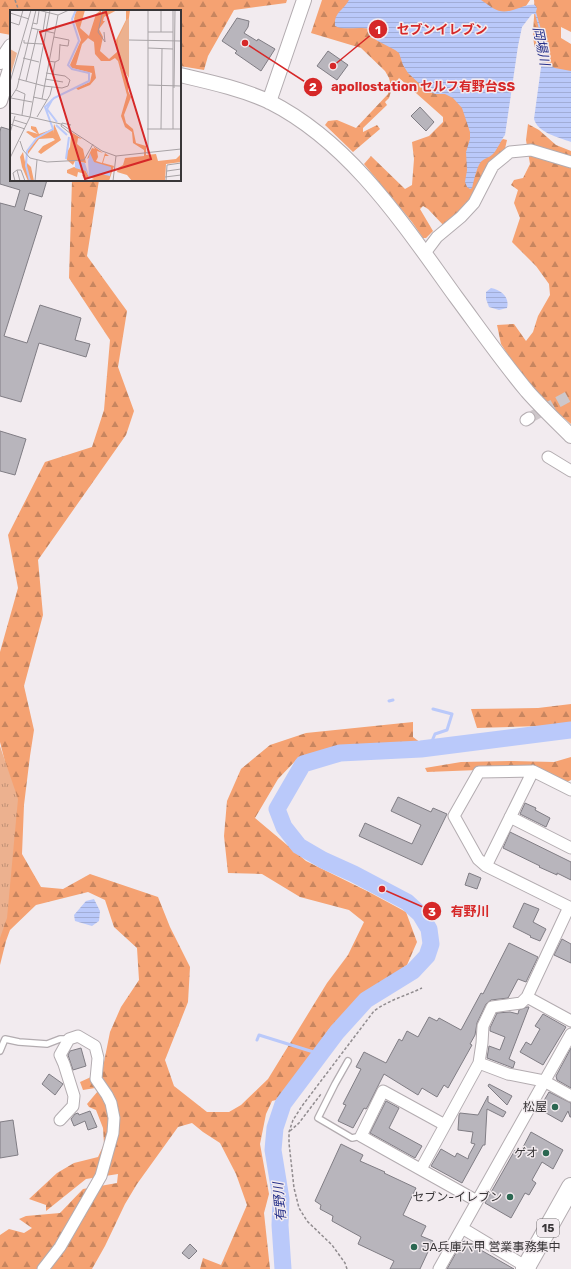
<svg xmlns="http://www.w3.org/2000/svg" width="571" height="1269" font-family="Rubik,'Noto Sans JP',sans-serif">
	<style>
		.forest { fill: url(#forest-firs) }
		.park { fill: url(#park-tufts) }
		.water { fill: url(#water-rules) }
		.lines { fill: none; stroke-linecap: round; stroke-linejoin: round }
		.stream { stroke: #bac9fa; stroke-width: 3 }
		.river { stroke: #bac9fa; stroke-width: 17 }
		.building { fill: #b8b5bc; stroke: #807d84 }
		.minor-tunnel { stroke: #cdc7ca; stroke-width: 11; stroke-dasharray: 11 5.5; stroke-linecap: butt }
		.service-casing { stroke: #b3acb0; stroke-width: 8 }
		.minor-casing { stroke: #b3acb0; stroke-width: 13 }
		.tertiary-casing { stroke: #b3acb0; stroke-width: 16 }
		.primary-casing { stroke: #b3acb0; stroke-width: 20 }
		.path { stroke: #918c8f; stroke-width: 1.5; stroke-dasharray: 3 2; stroke-linecap: butt }
		.service { stroke: #fff; stroke-width: 5.5 }
		.minor { stroke: #fff; stroke-width: 11 }
		.tertiary { stroke: #fff; stroke-width: 14 }
		.primary { stroke: #fff; stroke-width: 18 }
		.poi-dot { fill: #2b6751; stroke: #f2ebef; stroke-width: 1.5 }
		.labels { text-anchor: middle; stroke-width: 3; stroke-linejoin: round; paint-order: stroke }
		.shield { fill: #f2ebef; stroke: #706c6f; stroke-width: 1 }
		.shield-label { font-size: 11px; font-weight: bold; fill: #393638 }
		.poi-label { font-size: 12px; fill: #393638; stroke: #f2ebef; text-anchor: end }
		.water-label { font-size: 13px; font-style: italic; fill: #252f89; stroke: #f2ebef }
		.inset-river { fill: none; stroke: #bac9fa; stroke-width: 2 }
		.inset-road { fill: none; stroke: #a8a3a6; stroke-width: 1 }
		.view { fill: #d62828; fill-opacity: 0.15; stroke: #d62828; stroke-width: 2 }
		.inset-edge { fill: none; stroke: #393638; stroke-width: 2 }
		.leader { fill: none; stroke: #d62828; stroke-width: 1.5 }
		.callout-dot { fill: #d62828; stroke: #f2ebef; stroke-width: 1.5 }
		.mark-label { font-size: 12px; text-anchor: middle; font-weight: bold; fill: #fff }
		.callout-label { font-size: 13px; text-anchor: middle; font-weight: bold; fill: #d62828; stroke: #f2ebef; stroke-width: 3; stroke-linejoin: round; paint-order: stroke }
	</style>
	<defs>
		<pattern id="forest-firs" width="22" height="20" patternUnits="userSpaceOnUse"><rect width="22" height="20" fill="#f5a272"/><path d="M5 1l3.5 6h-7zM16 11l3.5 6h-7z" fill="#c7855f"/></pattern>
		<pattern id="park-tufts" width="24" height="20" patternUnits="userSpaceOnUse"><rect width="24" height="20" fill="#ecb18f"/><path d="M3 7l-1-3M5 7V3M7 7l1-3M15 17l-1-3M17 17v-4M19 17l1-3" fill="none" stroke="#c09176"/></pattern>
		<pattern id="water-rules" width="6" height="5" patternUnits="userSpaceOnUse"><rect width="6" height="5" fill="#bac9fa"/><path d="M0 2.5h6" fill="none" stroke="#a1add7"/></pattern>
	</defs>
	<rect width="100%" height="100%" fill="#f2ebef"/>
	<path class="forest" d="M0,0H287L286,3L234,10L208,56L204,70L180,66V11H11V35L0,33Z
		M322,0H362L380,35L459,93L482,156L503,139L507,140L504,153L472,201L445,227L428,209L423,206L420,209L433,231L426,238H423L412,222L364,164L371,156L405,189L412,185L414,159L412,142L429,136L443,122V117L399,78L392,88L389,98L385,102L387,105L363,128V132L377,125L380,129L353,152L325,125L328,121L337,120L356,128L388,94L390,82L389,78L385,71L361,48L311,33Z
		M430,0H530L524,9L501,16Z
		M534,0H571V32L561,27V38L571,44V75L550,70C546,64 539,57 536,50C530,37 536,14 534,0Z
		M528,124L539,130L556,145L571,151V424L545,402L518,370L501,344L497,325L514,324L526,341L533,332L538,316L550,295L549,284L536,266L512,242L520,218L514,203L518,190L511,185L514,180L523,178L530,164L526,140Z
		M72,180H99L87,256L127,311L118,367L134,411L126,435L38,560L43,615L24,686L34,730L30,756L24,805L22,854L41,887L63,889L90,874L158,897L170,927L190,967L188,1002L165,1060L174,1086L207,1112H229L241,1105L268,1079L327,983L348,955L364,922L349,910L300,897L262,874L228,873L224,836L227,801L241,769L270,745L306,733L413,722V737L421,743L333,751L299,757L278,779L255,818L306,861L367,891L406,912L417,942L407,965L378,987L329,1029L280,1099L272,1101L266,1114L260,1144L269,1194L264,1213L270,1269H200L203,1258L221,1265L247,1205L236,1174L220,1143L203,1132L192,1123L178,1127L137,1184L125,1204L105,1246L92,1269H0V1235L9,1229L24,1233L32,1228L19,1219L26,1216L60,1213L83,1189L117,1183L118,1174L86,1179L46,1211V1205L29,1199L57,1173L74,1163L98,1157L104,1144L103,1128L96,1110L89,1107L87,1104L98,1091L95,1088L83,1090L80,1082L102,1072L110,1032L121,1007L139,980L137,948L114,927L105,900L88,892L36,905L10,930L6,941L0,965V793L10,782L0,742V652L18,588L8,535L45,462L92,447L104,410L110,340L69,278Z
		M571,704V725L477,728L471,709L538,708Z
		M571,757V780L565,783L532,768L427,772L425,768L461,762L512,761L554,762Z"/>
	<path class="park" d="M0,746L18,799L7,918L0,938Z"/>
	<path class="water" d="M349,0H481C497,11 500,15 519,8C525,6 529,4 535,5L537,8L536,12L542,33L545,62L555,68L571,71V142C558,137 538,133 534,119L542,60L539,29L535,14H532L522,27L518,46L505,135C501,140 497,150 493,154C489,158 484,158 480,163C476,170 474,180 472,188L470,189L467,187L465,182L467,170L466,152L470,139V132L462,108L453,98L445,94H435L426,90L408,73L403,65L399,53L395,50L376,40L371,33L369,29C358,26 345,31 335,26C334,12 343,11 349,0Z
		M491,288C501,290 510,297 507,308L499,310L489,307L486,299V292Z
		M94,899L100,911L99,921L92,926L75,921L74,915L86,901Z"/>
	<g class="lines">
		<path class="stream" d="M389,701L393,700
			M433,747L432,741L435,734L447,730L452,714L433,709
			M257,1040L259,1035L320,1054"/>
		<path class="river" d="M283,1269L280,1225L281,1199L273,1150L275,1128L283,1104L337,1032L366,1000L413,971L427,956L431,944L429,929L420,914L407,902L354,874L323,860L299,846L284,827L277,809L303,764L340,753L421,749L571,730"/>
	</g>
	<path class="building" d="M237,18L249,21L248,27L244,33L257,41L258,39L275,49L261,71L235,53L237,51L222,41Z
		M328,51L348,65L337,80L317,66Z
		M420,107L434,122L426,131L411,116Z
		M1,127L11,130V180H47L42,197L29,193L24,210L42,216L4,336L27,343L40,305L81,318L75,340L90,344L86,357L39,343L21,402L0,396V203L15,207L20,190L0,184V132Z
		M0,431L26,439L15,475L0,471Z
		M398,797L431,812L433,808L447,814L422,865L359,836L365,823L412,844L421,825L391,811Z
		M525,803L536,808L535,810L550,818L546,827L520,814Z
		M510,832L571,862V880L557,873V875L539,867L540,866L503,848Z
		M469,873L481,878L477,889L465,885Z
		M524,903L539,909L533,922L546,929L540,941L530,937L531,936L513,927Z
		M562,939L571,944V963L554,955Z
		M509,943L538,957L526,982L518,979L508,998L491,1000L486,1004L477,1023L475,1035L470,1044L472,1045L448,1088L444,1085L437,1097L422,1088L418,1095L384,1074L368,1106L366,1109L364,1108L353,1128L338,1121L346,1105L343,1104L361,1069L356,1067L364,1052L386,1063L399,1039L402,1041L407,1031L418,1037L429,1017L437,1021L439,1018L461,1030L481,993L483,994Z
		M527,1007H529L509,1059L515,1062L513,1068L487,1058L489,1046L500,1050L505,1037L490,1031V1028L497,1013L510,1012L518,1014L519,1010Z
		M543,1014L566,1027L543,1065L520,1052L526,1042L531,1045L540,1029L535,1026Z
		M81,1048L86,1066L73,1070L68,1055L70,1051Z
		M571,1048V1088L557,1080L556,1076Z
		M49,1074L63,1084L55,1095L42,1084Z
		M489,1084L512,1096L507,1105L488,1086Z
		M549,1092L571,1103V1117H570L568,1111L562,1122L539,1109Z
		M488,1096V1102L506,1112L503,1117L487,1109L485,1145H483L462,1183L431,1166L441,1149L455,1157L457,1153L468,1159L469,1155L475,1144L471,1143L473,1132L458,1130L459,1115L460,1113L478,1115Z
		M386,1101L399,1108L389,1128L422,1146L415,1158L370,1133Z
		M90,1111L97,1127L88,1130L85,1121L74,1126L71,1119L75,1114L78,1113L79,1115Z
		M13,1120L18,1155L0,1158V1122Z
		M531,1132L563,1150L553,1169L542,1162L532,1180L536,1183L529,1195L525,1193L511,1218L485,1203L515,1150L520,1153Z
		M341,1144L363,1155L360,1161L385,1172L384,1173L416,1188L403,1215L426,1226L421,1236L433,1241L420,1269H390L394,1261L358,1244L361,1237L332,1221L333,1216L320,1209L321,1205L315,1201Z
		M465,1241L514,1269H447L462,1242Z
		M190,1244L197,1251L189,1259L182,1253Z"/>
	<g class="lines">
		<path class="minor-tunnel" d="M529,418L571,395"/>
		<defs>
			<path id="service" d="M0,1051L5,1039L19,1042L47,1044L60,1039H69
				M348,1061L335,1084L318,1118L352,1138L361,1136"/>
			<path id="minor" d="M425,253L437,237L461,217L474,203L493,166L510,152L531,150L571,162
				M526,420L529,418
				M548,457L571,471
				M571,790L533,771L479,772L454,816L478,859L486,866L571,908
				M510,817L571,848
				M486,866L533,771
				M569,907L527,997L571,1021
				M479,1063L508,1074L544,1081L571,1096
				M445,1125L383,1091L361,1136L477,1201
				M421,1169L479,1063L482,1043L483,1026L492,1007L521,1003L527,997
				M462,1228L530,1269
				M43,1269L60,1247L101,1176L113,1133L114,1118L111,1103L107,1095L96,1079L98,1058L95,1046L78,1036L69,1039L60,1055L64,1064L74,1096L73,1106L60,1120
				M439,1269L571,1034"/>
			<path id="tertiary" d="M0,62L11,46
				M180,75C210,82 242,89 270,102C351,143 404,225 456,297C479,328 502,361 527,391C541,407 556,421 571,436
				M0,101L11,66
				M269,102L304,0"/>
			<path id="primary" d="M525,1269L571,1187"/>
		</defs>
		<use href="#service" class="service-casing"/>
		<use href="#minor" class="minor-casing"/>
		<use href="#tertiary" class="tertiary-casing"/>
		<use href="#primary" class="primary-casing"/>
		<path class="path" d="M15,0L19,11
			M290,1131L299,1123L321,1094
			M347,1269L345,1263L332,1245L307,1221L299,1208L294,1188L289,1143V1132L293,1120L302,1106L374,1011C389,1000 405,996 422,988"/>
		<use href="#service" class="service"/>
		<use href="#minor" class="minor"/>
		<use href="#tertiary" class="tertiary"/>
		<use href="#primary" class="primary"/>
	</g>
	<g class="poi-dot">
		<circle cx="555" cy="1107" r="4"/>
		<circle cx="546" cy="1153" r="4"/>
		<circle cx="510" cy="1197" r="4"/>
		<circle cx="414" cy="1247" r="4"/>
	</g>
	<g class="labels">
		<rect class="shield" x="537" y="1219" width="22" height="18" rx="3"/>
		<g class="shield-label">
			<text x="548" y="1232">15</text>
		</g>
		<g class="poi-label">
			<text x="547" y="1111">松屋</text>
			<text x="538" y="1157">ゲオ</text>
			<text x="502" y="1201">セブン-イレブン</text>
			<text x="422" y="1251" text-anchor="start">JA兵庫六甲 営業事務集中</text>
		</g>
		<g class="water-label">
			<text transform="translate(542 46) rotate(79)" y="5">岡場川</text>
			<text transform="translate(279 1202) rotate(-95)" y="5">有野川</text>
		</g>
	</g>
	<g transform="translate(10 10)">
		<rect width="171" height="171" fill="#f2ebef"/>
		<path d="M66,0H75L70,18L79,26L86,4L91,0V5L93,0H107L94,7L93,11H95L89,19L93,27L90,41L99,49L107,42L106,30L116,10V0H120L112,59L118,68V81L121,87L114,105L116,113L123,119L126,133L136,136V145L146,144L148,151L166,149L171,144V152L156,154L155,171H122L117,165L107,162L108,158L113,155L115,148L134,146V140L123,133L122,122L115,117L111,106L117,85L108,51L105,48L100,51H91L85,44L84,32L78,28L72,34L66,55L84,56L86,68L80,75L68,80L66,78L80,72L82,63L62,58L60,55L71,30L64,9ZM41,107L51,130L31,144L28,142L33,136L45,130L43,128L29,129L18,144L17,140L29,127L24,128L16,122L18,121L28,124L21,119V116L26,117L29,124L43,119V123L44,114ZM58,120L72,129L68,128L67,134L73,139L76,153L65,151L63,155L57,150L56,144L60,137L61,126ZM83,136L93,143L87,141L88,147L86,151L92,153L95,143L99,146H95L93,153L104,156L99,171H77L84,169L79,167L75,170L72,165L75,164L68,162L67,167L57,163V160L64,157L75,160L79,167L85,154L80,147L77,149L82,138L85,139ZM13,142L15,152L17,146V153L21,157L24,171H18L12,157L10,147Z" fill="#f5a272"/>
		<path d="M117,9H119V68L111,57L108,43V29ZM0,39L7,43L0,67Z" fill="#ecb18f"/>
		<path d="M80,143L84,152L101,157L100,166L91,164L79,167L76,161L65,158V151L75,153L79,166L78,151Z" fill="#bac9fa"/>
		<path class="inset-river" d="M42,90L37,99L47,112M46,115L57,125M56,149L59,127M20,171L16,156L17,141L27,128L43,119L35,97L44,88L79,71V63L62,59L58,55L69,31L62,9L66,0"/>
		<path class="inset-road" d="M28,0L48,5L59,0M93,0L88,22L95,32L94,22M163,0V119M0,3L19,9M0,12L9,15L13,0M23,13L27,14L29,1M21,18L44,23M33,21L36,2M138,22H163M151,22V0M44,27L59,30L58,36L50,35M14,30V33L33,34M119,30L171,31M138,38L163,39M13,48L29,52M38,51L45,52L43,64M45,52L49,50L50,34M8,69L34,76L52,78L58,76L60,70L55,66L36,63M35,69L53,72M16,71L28,20M0,72L21,0M138,75L171,76M164,78L165,0M6,80L15,84L12,105M23,87L37,90M1,88L22,92M0,89L7,78L26,0M32,89L48,5M0,103L20,107M20,107L51,114L92,141L106,146L171,139M27,107L40,85L42,77M4,110L17,114M0,114L15,119M137,119H171M151,119L152,39M0,123L5,106M61,124L51,116L52,113L61,115M10,131L13,140L20,148L37,152L74,150L83,134M138,144V0M0,148L20,107L40,0M7,160H11L15,171M157,161L171,159M155,167L171,165M5,171L3,163L7,160L10,171M25,171L27,150M103,171L106,146M156,171L157,155L171,153"/>
		<path class="view" d="M96,2L141,149L75,169L30,22Z"/>
		<rect width="171" height="171" class="inset-edge"/>
	</g>
	<path class="leader" d="M333 66L378 29M245 43L313 87M382 889L432 911"/>
	<g class="callout-dot">
		<circle cx="333" cy="66" r="4"/>
		<circle cx="245" cy="43" r="4"/>
		<circle cx="382" cy="889" r="4"/>
		<circle cx="378" cy="29" r="10"/>
		<circle cx="313" cy="87" r="10"/>
		<circle cx="432" cy="911" r="10"/>
	</g>
	<g class="mark-label">
		<text x="378" y="34">1</text>
		<text x="313" y="91">2</text>
		<text x="432" y="916">3</text>
	</g>
	<g class="callout-label">
		<text x="442" y="34">セブンイレブン</text>
		<text x="423" y="91">apollostation セルフ有野台SS</text>
		<text x="470" y="916">有野川</text>
	</g>
</svg>
